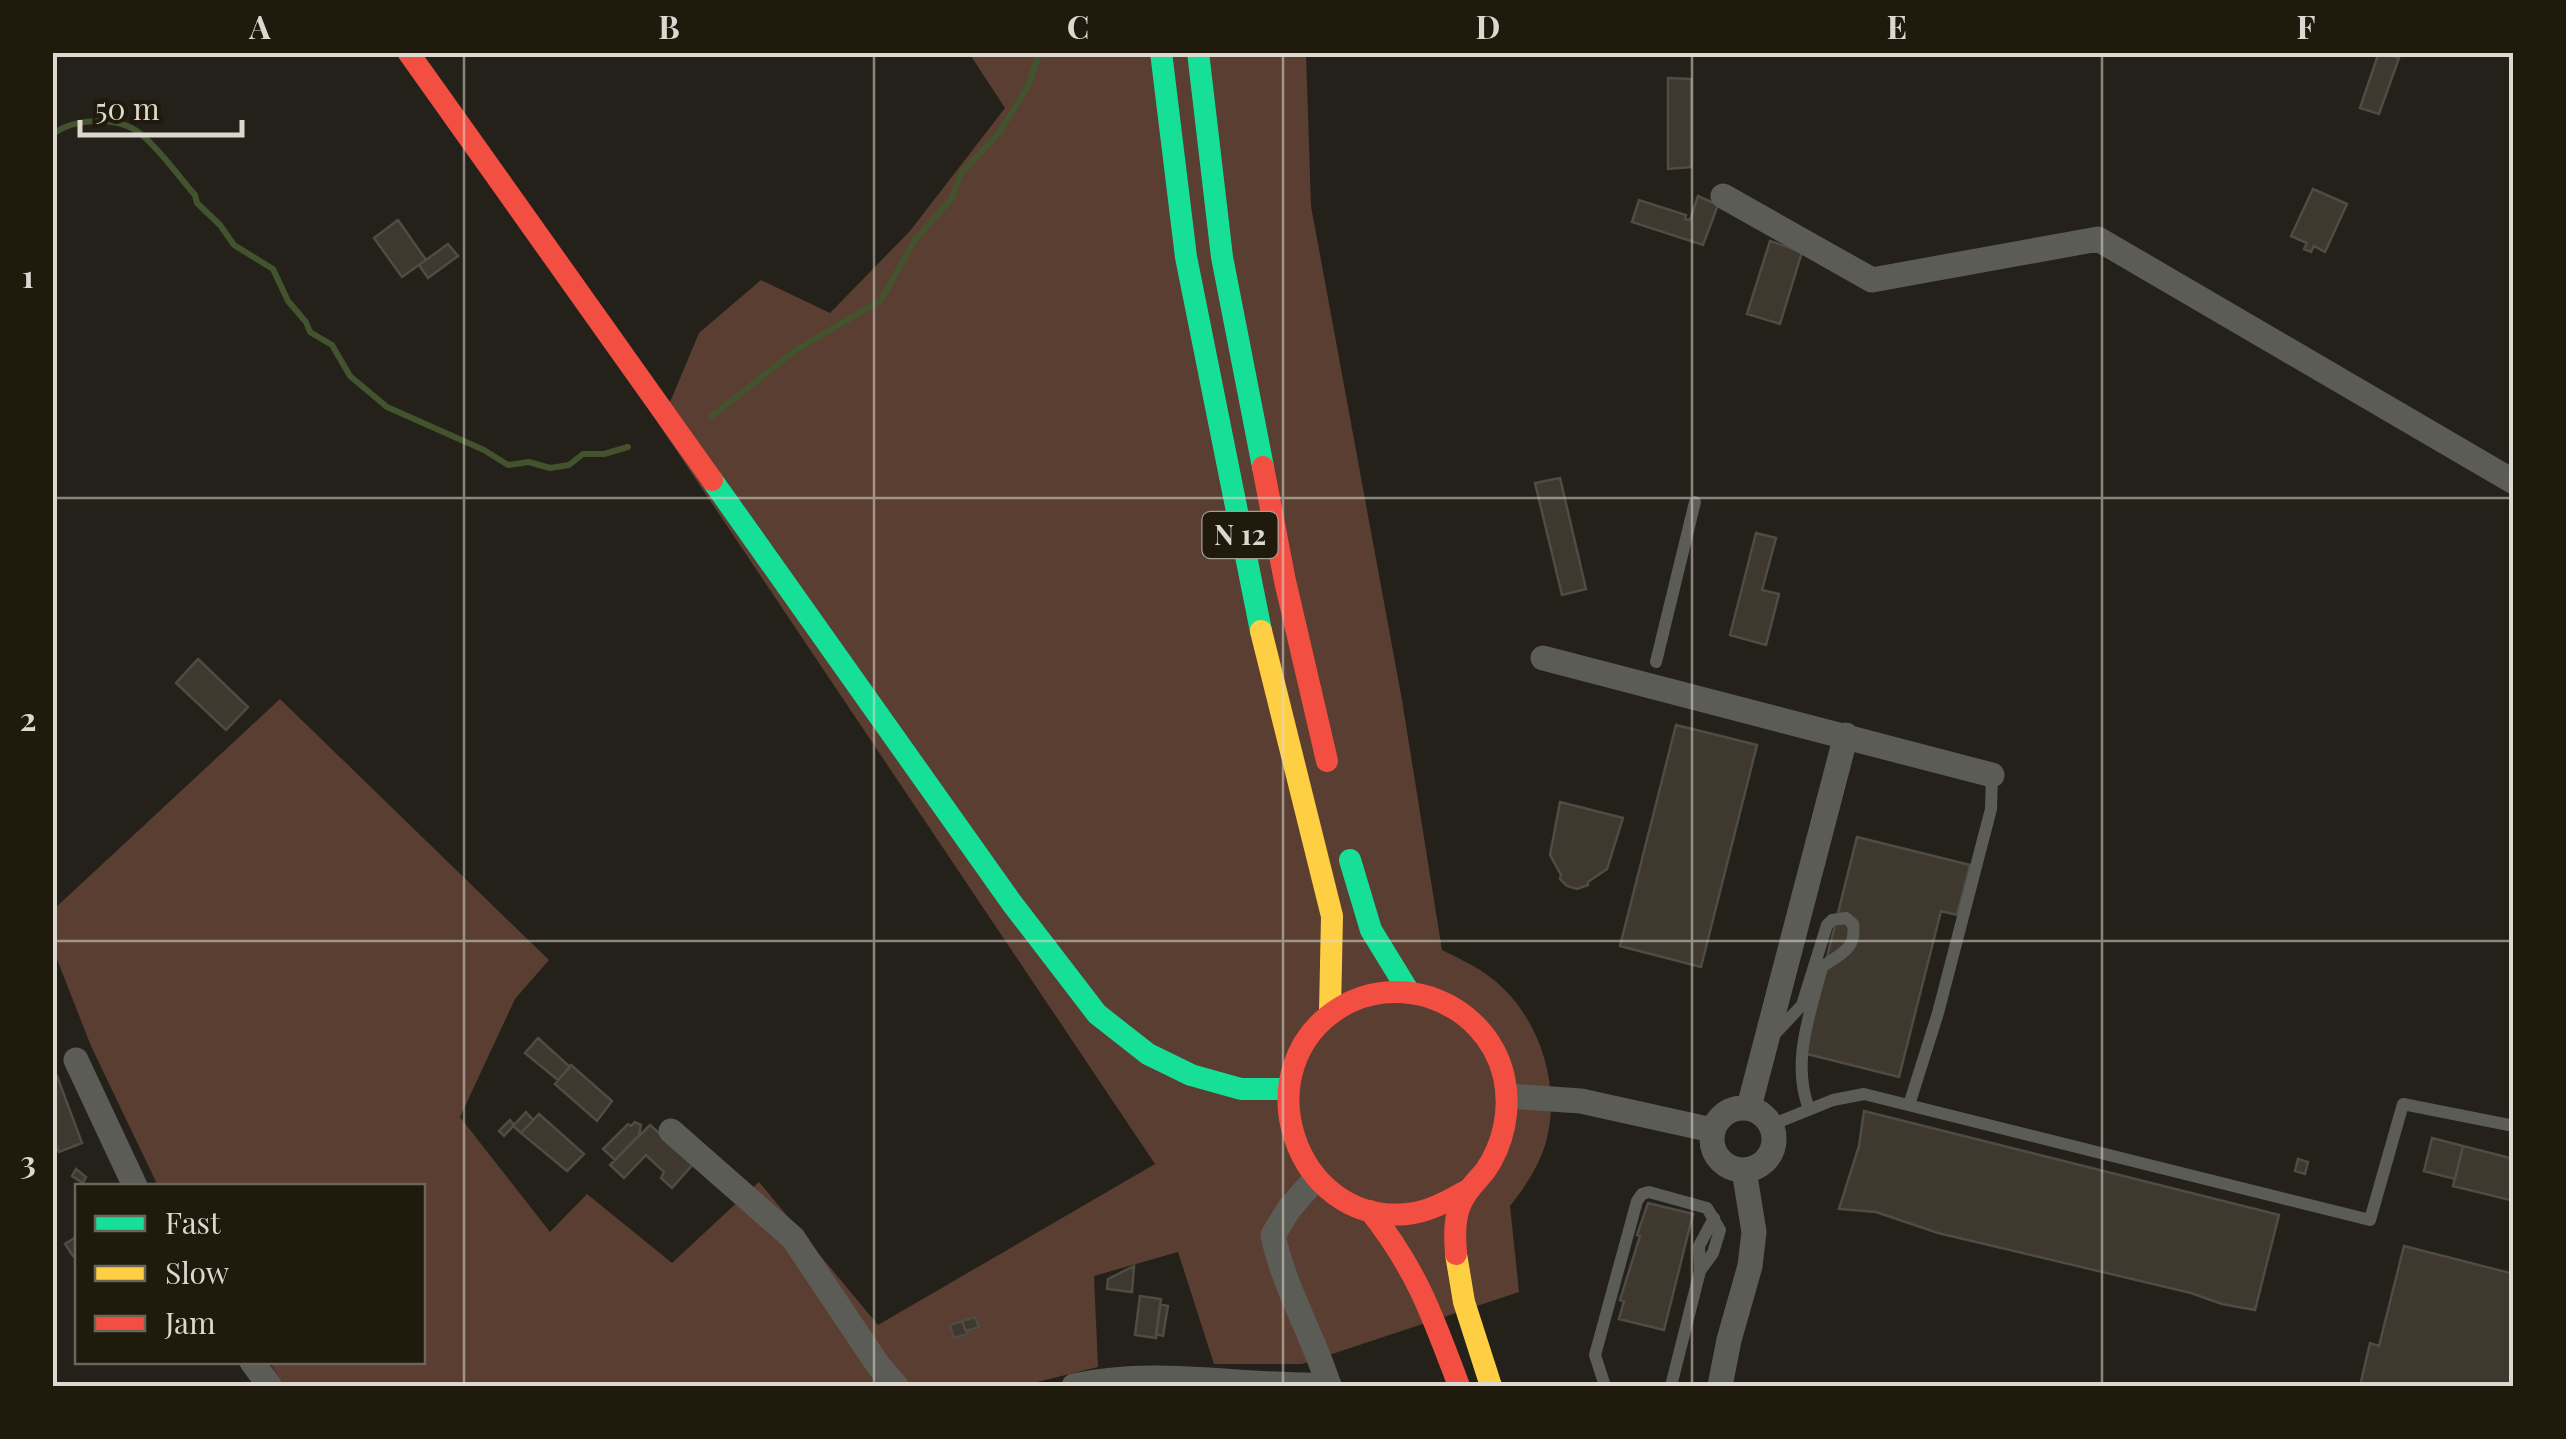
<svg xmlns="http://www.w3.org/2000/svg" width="2566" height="1439" font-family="'Playfair Display',serif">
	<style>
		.green { fill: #5a3e31 }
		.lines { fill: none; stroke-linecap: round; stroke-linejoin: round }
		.stream { stroke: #43532d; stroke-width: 6 }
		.building { fill: #3e382e; stroke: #4f4b45; stroke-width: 2.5 }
		.lane { stroke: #5c5c56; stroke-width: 12 }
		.street { stroke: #5c5c56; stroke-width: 25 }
		.fast { stroke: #16e098; stroke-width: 22 }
		.slow { stroke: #ffcf43; stroke-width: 22 }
		.jam { stroke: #f24e42; stroke-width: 22 }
		.grid { fill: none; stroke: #dcd8cf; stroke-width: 2.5; stroke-opacity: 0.55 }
		.labels { text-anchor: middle; stroke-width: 8; stroke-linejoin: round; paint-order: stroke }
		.shield { fill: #1f1a0c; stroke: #a39f94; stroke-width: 2.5 }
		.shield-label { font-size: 28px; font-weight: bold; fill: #dcd8cf }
		.neatline { fill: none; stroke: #dcd8cf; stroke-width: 4 }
		.grid-label { font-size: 32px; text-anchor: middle; font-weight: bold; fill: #dcd8cf }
	</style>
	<rect width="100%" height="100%" fill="#24211a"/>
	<path class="green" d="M969,53H1306L1311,206L1402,700L1442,950C1458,958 1476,966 1490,977C1537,1012 1561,1081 1547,1138C1541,1163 1526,1186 1510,1206L1519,1292L1302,1364H1214L1178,1252L1094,1276L1098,1367L1021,1386H285L269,1362H422V1186H158L91,1046L53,949V910L280,699L549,960L515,999L460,1117L550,1232L587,1194L672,1263L759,1182L878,1325L1155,1164L660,426L699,333L761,280L830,313L910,231L1005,108Z"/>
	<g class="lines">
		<path class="stream" d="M52,135C74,117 120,116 142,135C162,152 178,176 195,195L197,203L220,225L234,245L273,269L288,301L306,322L310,332L332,345L350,376L387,407L484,450L508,465L529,462L550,468L569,465L583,454H604L628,447
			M712,416L796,350L881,300L915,240L952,198L961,173L999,133L1027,88L1040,52"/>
	</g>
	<path class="building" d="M2379,52L2399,58L2379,114L2360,108Z
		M1668,78L1691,79V167L1668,169Z
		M2313,189L2347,204L2325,252L2314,246L2311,252L2304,249L2307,243L2291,236Z
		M1698,196L1718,205L1703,245L1632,222L1639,200L1686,215L1685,219L1690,220Z
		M398,220L426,260L402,277L374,238Z
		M1770,241L1802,252L1780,324L1747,314Z
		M448,244L458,256L428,278L419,265Z
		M1560,478L1586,589L1562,595L1535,483Z
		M1756,533L1776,538L1762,590L1779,594L1766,645L1730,635Z
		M198,659L248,707L226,730L176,683Z
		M1676,725L1757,745L1701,967L1620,946Z
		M1560,802L1623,818L1607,869L1588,882V885L1577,889L1567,886L1560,879L1561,875L1550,855Z
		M1857,837L1970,865L1957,915L1941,911L1899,1077L1803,1053Z
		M538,1038L570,1067L558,1080L525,1053Z
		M571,1065L612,1101L597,1121L555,1084Z
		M57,1076L82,1143L59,1152L52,1135V1077Z
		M1864,1111L2279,1215L2255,1310L2222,1304L2191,1293L1938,1233L1876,1212L1839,1209L1859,1146Z
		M526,1112L533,1120L521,1133L513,1126Z
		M539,1114L584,1154L567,1171L521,1133Z
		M510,1120L514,1125L504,1136L499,1131Z
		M635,1122L641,1125L639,1135L615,1160L603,1149L628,1124L631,1126Z
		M650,1125L693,1164L672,1188L661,1178L664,1172L646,1155L624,1178L610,1165Z
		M2432,1138L2463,1146L2455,1179L2424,1171Z
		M2463,1146L2514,1159V1201L2453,1186Z
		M2298,1159L2308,1162L2305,1174L2295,1171Z
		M76,1169L86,1177L83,1183L72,1176Z
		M1648,1203L1693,1214L1664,1330L1619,1319L1624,1301L1620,1300L1640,1236L1637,1235Z
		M78,1236V1253L73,1256L65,1244Z
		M2404,1246L2514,1274V1386H2360L2370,1343L2379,1346Z
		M1134,1266L1132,1292L1107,1289L1108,1279Z
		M1140,1296L1161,1299L1156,1338L1135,1335Z
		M1160,1304L1168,1306L1163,1336L1156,1334Z
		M975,1317L979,1327L966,1331L962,1321Z
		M962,1321L967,1334L954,1338L950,1325Z"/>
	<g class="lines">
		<path class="lane" d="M1656,662L1695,502
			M1774,1035L1802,1005L1827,925L1832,920L1846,918L1853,924C1857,950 1839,954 1822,967C1810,1014 1791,1062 1809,1109
			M1909,1105L1938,1013L1991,809L1992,775
			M1771,1125L1833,1100L1864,1094L2370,1220L2403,1104L2514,1126
			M1700,1271L1699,1246L1714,1218
			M1605,1386L1595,1355L1637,1201L1642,1194L1649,1192L1707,1208L1720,1230L1713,1253L1700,1271L1671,1386"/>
		<path class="street" d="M1723,196L1872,280L2098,239L2514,482
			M1543,658L1992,775
			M76,1060L135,1186
			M1508,1096L1581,1101L1712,1130
			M1749,1107L1846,735
			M1712 1139a31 31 0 1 1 62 0a31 31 0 1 1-62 0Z
			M671,1131L793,1238L878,1365L896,1386
			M1315,1179L1289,1209L1273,1235C1284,1288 1313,1335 1329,1386
			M252,1362L270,1386
			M1074,1386C1158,1367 1244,1388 1329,1385
			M1720,1386L1729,1340L1750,1266L1754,1232L1744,1170"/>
		<path class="fast" d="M1161,52L1186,257L1261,631
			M1198,52L1222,257L1263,467
			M712,480L1011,902L1097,1014L1148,1054L1191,1075L1241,1089H1286
			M1350,860L1371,930L1409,992"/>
		<path class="slow" d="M1261,631L1332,916L1330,1012
			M1456,1254L1464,1302L1491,1386"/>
		<path class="jam" d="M408,52L712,480
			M1263,467L1285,581L1327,761
			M1370,1211C1417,1270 1433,1317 1459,1386
			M1456,1254C1455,1239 1454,1223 1459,1208C1464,1193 1475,1183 1485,1171C1504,1144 1511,1109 1504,1077C1495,1038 1466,1009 1429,997C1399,988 1367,991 1341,1007C1242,1067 1294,1225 1407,1214C1428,1212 1446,1202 1464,1192"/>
	</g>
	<path class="grid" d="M464,52V1386M874,52V1386M1283,52V1386M1692,52V1386M2102,52V1386M52,498H2514M52,941H2514"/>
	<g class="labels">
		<rect class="shield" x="1202.5" y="512" width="75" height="46" rx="8"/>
		<g class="shield-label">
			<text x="1240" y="545">N 12</text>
		</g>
	</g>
	<rect width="2566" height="1439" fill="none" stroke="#1f1a0c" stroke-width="110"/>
	<rect x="75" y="1184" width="350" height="180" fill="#1f1a0c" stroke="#6b665a" stroke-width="2.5"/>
	<rect x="95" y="1216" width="50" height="15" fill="#16e098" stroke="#6b665a" stroke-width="2.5"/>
	<text x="165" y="1234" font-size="30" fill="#dcd8cf">Fast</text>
	<rect x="95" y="1266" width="50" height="15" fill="#ffcf43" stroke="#6b665a" stroke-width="2.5"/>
	<text x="165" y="1284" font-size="30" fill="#dcd8cf">Slow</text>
	<rect x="95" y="1316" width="50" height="15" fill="#f24e42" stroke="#6b665a" stroke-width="2.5"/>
	<text x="165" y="1334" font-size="30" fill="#dcd8cf">Jam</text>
	<path d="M80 120v15h162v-15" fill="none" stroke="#dcd8cf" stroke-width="5"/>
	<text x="95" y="120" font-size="30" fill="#dcd8cf" stroke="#1f1a0c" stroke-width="8" paint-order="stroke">50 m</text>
	<rect x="55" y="55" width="2456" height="1329" class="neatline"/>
	<g class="grid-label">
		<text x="260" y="39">A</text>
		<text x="669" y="39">B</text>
		<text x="1078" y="39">C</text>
		<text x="1488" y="39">D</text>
		<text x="1897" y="39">E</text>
		<text x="2306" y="39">F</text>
		<text x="28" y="288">1</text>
		<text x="28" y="731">2</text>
		<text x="28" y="1174">3</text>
	</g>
</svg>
